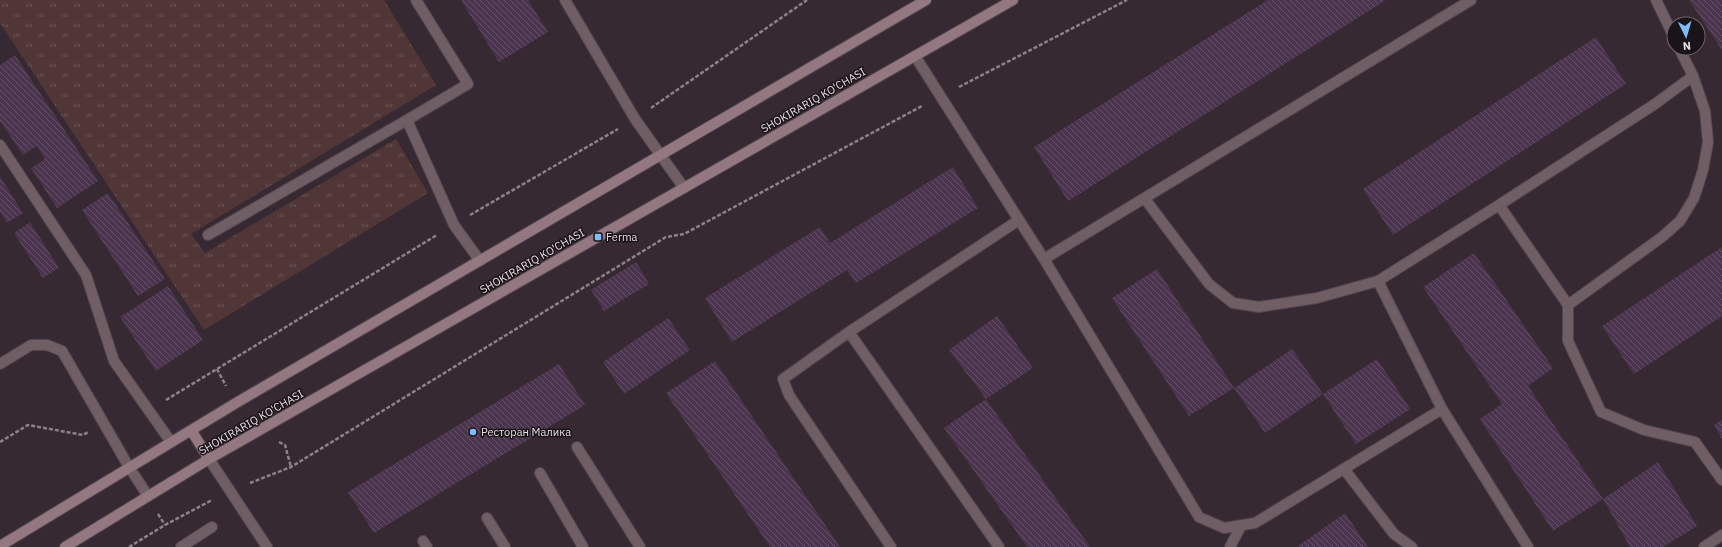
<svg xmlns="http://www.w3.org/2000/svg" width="1722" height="547" font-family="'IBM Plex Sans',sans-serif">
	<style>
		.grass { fill: url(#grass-tufts) }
		.building { fill: url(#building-back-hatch) }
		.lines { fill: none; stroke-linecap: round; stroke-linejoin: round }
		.lane-casing { stroke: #53464e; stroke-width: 12 }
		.street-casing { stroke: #53464e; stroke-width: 12 }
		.secondary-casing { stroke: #53464e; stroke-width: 12 }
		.path { stroke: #8e8289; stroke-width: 2.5; stroke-dasharray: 4 2; stroke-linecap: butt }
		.lane { stroke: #6f5e63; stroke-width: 10 }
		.street { stroke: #6f5e63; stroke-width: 10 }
		.secondary { stroke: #947880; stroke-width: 10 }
		.poi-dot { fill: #7ebdf9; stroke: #1a1418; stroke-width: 1.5 }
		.labels { text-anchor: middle; stroke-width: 3; stroke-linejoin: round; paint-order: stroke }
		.street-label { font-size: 11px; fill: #e8dee4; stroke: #1a1418 }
		.poi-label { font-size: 11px; fill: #e8dee4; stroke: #1a1418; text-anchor: start }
	</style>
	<defs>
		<pattern id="grass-tufts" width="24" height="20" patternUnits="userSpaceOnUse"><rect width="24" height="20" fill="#503636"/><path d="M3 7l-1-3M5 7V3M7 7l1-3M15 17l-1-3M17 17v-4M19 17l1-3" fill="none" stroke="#695353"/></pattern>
		<pattern id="building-back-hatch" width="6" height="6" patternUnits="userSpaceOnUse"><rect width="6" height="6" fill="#4b344e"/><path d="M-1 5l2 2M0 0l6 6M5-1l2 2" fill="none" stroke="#655167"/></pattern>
	</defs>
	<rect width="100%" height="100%" fill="#372932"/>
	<path class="grass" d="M0,0H384L436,85L191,234L205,253L396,139L428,193L204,330L0,23Z"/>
	<path class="building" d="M461,0H528L548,32L499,62Z
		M1268,0H1386L1068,201L1034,147Z
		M1689,0H1722V50Z
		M1596,37L1626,84L1393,235L1363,189Z
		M15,55L98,181L57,208L31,168L45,159L37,146L23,155L0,121V65Z
		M953,167L978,208L856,283L847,270L732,342L705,298L820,227L830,243Z
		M0,177L23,213L7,223L0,212Z
		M108,193L165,279L138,296L82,210Z
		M30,222L59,268L43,278L14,233Z
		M1722,247V316L1634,374L1602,326Z
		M1474,253L1553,368L1528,386L1603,499L1553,531L1480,419L1502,404L1423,287Z
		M636,262L649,284L604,311L591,290Z
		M1157,269L1234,388L1189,416L1112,298Z
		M168,286L203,340L156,371L120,317Z
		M997,316L1033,368L986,399L949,350Z
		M668,318L690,350L624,394L603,362Z
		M1292,349L1323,394L1265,433L1234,388Z
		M1377,359L1410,409L1356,444L1323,394Z
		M715,361L840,547H770L666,393Z
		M559,364L585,405L374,533L348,492Z
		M986,399L1090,547H1027L944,428Z
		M1722,420V439L1714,425Z
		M1658,462L1697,526L1663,547H1630L1603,499Z
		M1345,513L1368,547H1299L1298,546Z"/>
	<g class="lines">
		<defs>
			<path id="lane" d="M416,0L468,84L407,120L454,225L480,261
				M1656,0L1674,37
				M1679,48L1693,76L1655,104L1499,205L1568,305V341L1601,412L1644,430L1695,442L1722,480
				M0,145L86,275L114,361L171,442
				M1145,199L1209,284L1233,303L1259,307L1317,298L1378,281
				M1499,205L1378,281L1442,409L1528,547
				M1019,220L1044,259L1471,0
				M208,235L407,120
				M1044,259L1199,517L1224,528L1255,523L1442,409
				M1568,305L1662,237L1680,221L1694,198L1703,170L1708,142L1705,111L1693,76
				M849,332L999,547
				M0,364L31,345H47L62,351L129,467L148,496
				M577,447L640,547
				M1344,469L1394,534L1412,547
				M540,473L583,547
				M487,518L505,547
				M423,541L427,547
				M181,547L212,527
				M891,547L789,395L783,379L849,332L1019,220L915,56
				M1230,547L1241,526
				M1704,547L1722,535"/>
			<path id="street" d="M565,0L635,119L684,188
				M209,459L267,547"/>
			<path id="secondary" d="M191,430L209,459
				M0,546L236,403L926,0
				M65,547L209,459L1013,0"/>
		</defs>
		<use href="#lane" class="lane-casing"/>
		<use href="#street" class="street-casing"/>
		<use href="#secondary" class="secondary-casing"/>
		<path class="path" d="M959,87L1127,0
			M651,108L807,0
			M470,215L618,129
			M217,369L226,386
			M166,400L437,235
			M0,442L28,425L83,435L88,432
			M279,442L285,445L291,467
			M250,483L291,467L666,237L684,234L922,106
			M158,514L165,525
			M129,547L165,525L212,500"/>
		<use href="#lane" class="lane"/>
		<use href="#street" class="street"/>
		<use href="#secondary" class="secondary"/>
	</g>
	<g class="poi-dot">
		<rect x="594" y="233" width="8" height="8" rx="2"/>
		<circle cx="473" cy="432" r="4"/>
	</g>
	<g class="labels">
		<g class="street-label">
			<text transform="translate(813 100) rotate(-30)" y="4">SHOKIRARIQ KO'CHASI</text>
			<text transform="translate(532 261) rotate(-30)" y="4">SHOKIRARIQ KO'CHASI</text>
			<text transform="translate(251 422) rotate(-30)" y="4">SHOKIRARIQ KO'CHASI</text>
		</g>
		<g class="poi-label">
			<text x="606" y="241">Ferma</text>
			<text x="481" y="436">Ресторан Малика</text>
		</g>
	</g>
	<g transform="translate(1686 36) rotate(175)"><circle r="19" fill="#1a1418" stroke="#6c656a"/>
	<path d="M0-3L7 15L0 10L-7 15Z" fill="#7ebdf9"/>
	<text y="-6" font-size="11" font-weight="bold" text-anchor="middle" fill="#e8dee4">N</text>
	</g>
</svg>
